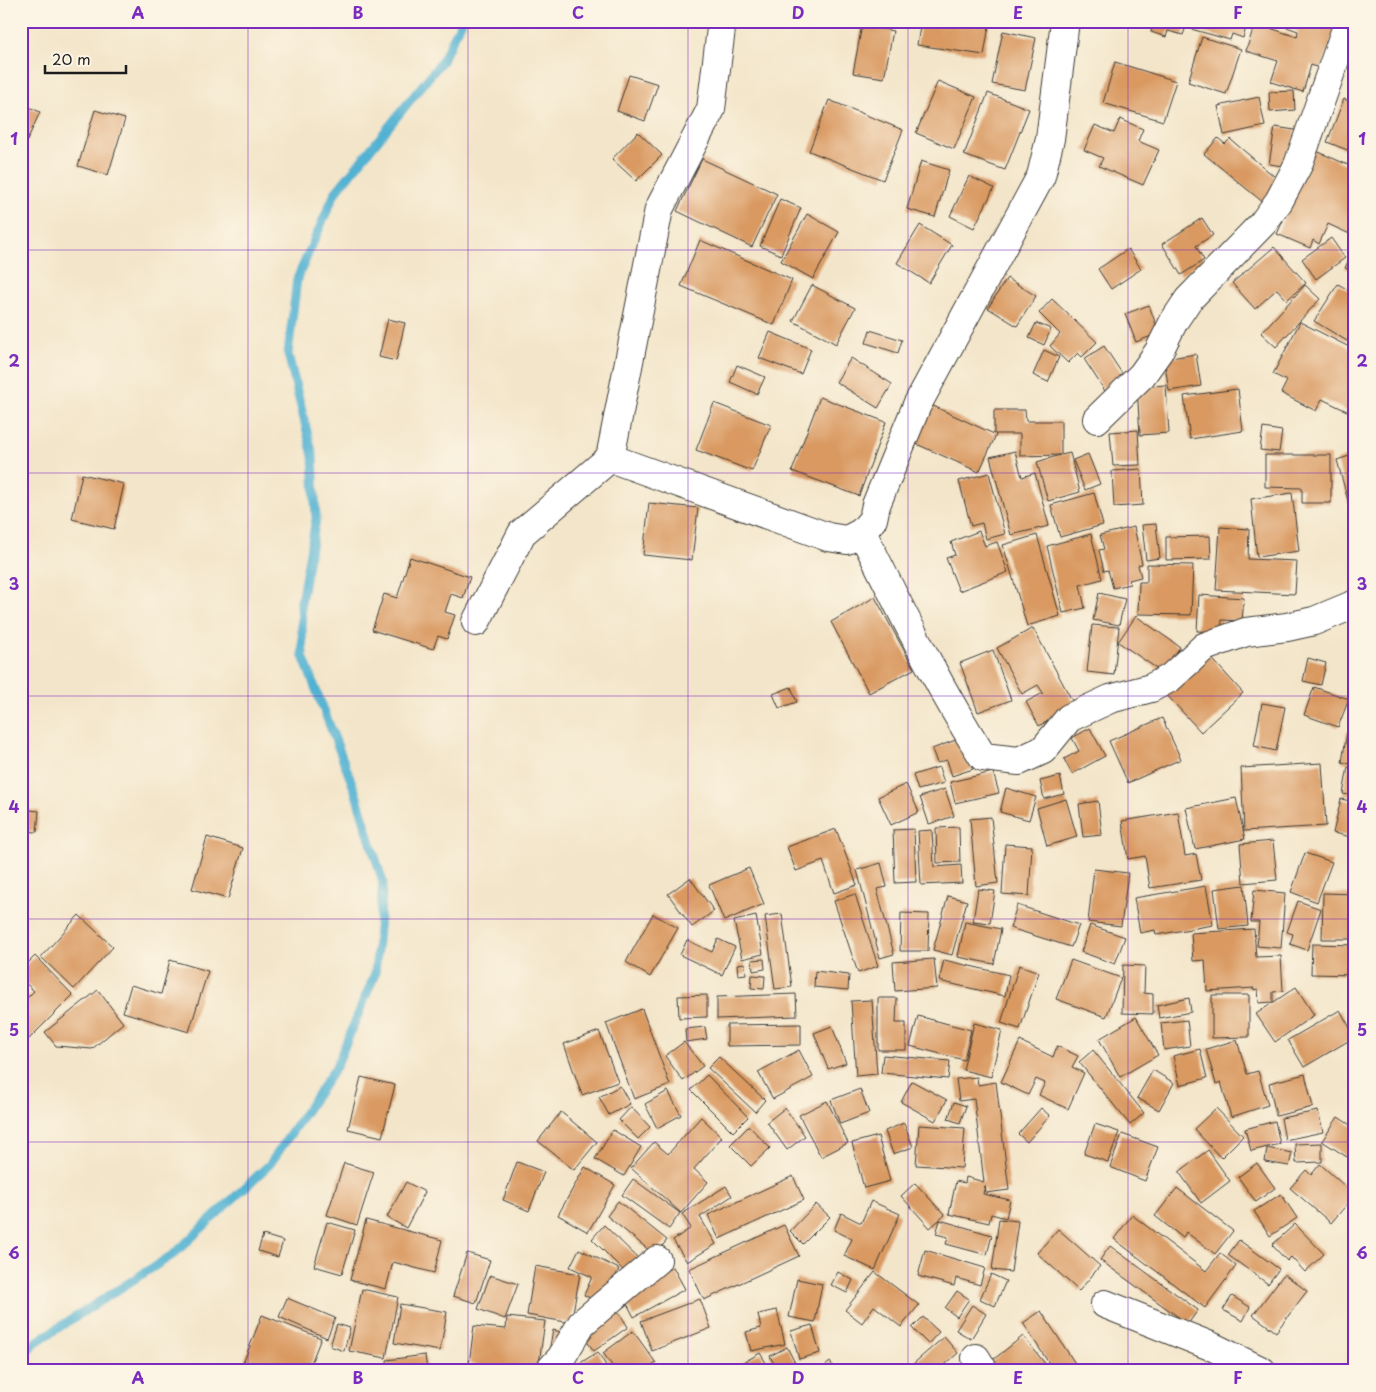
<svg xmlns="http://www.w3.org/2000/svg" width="1376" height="1392" font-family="'Playpen Sans',sans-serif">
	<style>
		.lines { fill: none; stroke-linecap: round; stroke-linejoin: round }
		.stream { stroke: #53b2d2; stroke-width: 9 }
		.building { fill: #d99960 }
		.street-casing { stroke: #3c3a36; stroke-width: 30 }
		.street { stroke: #fff; stroke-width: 28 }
		.grid { fill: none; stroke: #7b2cbf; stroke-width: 1; stroke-opacity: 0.55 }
		.neatline { fill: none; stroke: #7b2cbf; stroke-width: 2 }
		.grid-label { font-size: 16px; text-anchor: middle; font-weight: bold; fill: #7b2cbf }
	</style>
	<rect width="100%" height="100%" fill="#fcf5e5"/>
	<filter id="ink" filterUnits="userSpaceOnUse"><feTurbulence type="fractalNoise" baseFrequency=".02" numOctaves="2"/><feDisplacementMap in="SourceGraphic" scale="10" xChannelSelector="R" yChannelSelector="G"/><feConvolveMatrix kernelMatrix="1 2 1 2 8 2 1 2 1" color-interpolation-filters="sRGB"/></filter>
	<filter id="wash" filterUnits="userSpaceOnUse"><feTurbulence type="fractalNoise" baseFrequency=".0096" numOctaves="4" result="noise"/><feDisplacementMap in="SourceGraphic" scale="20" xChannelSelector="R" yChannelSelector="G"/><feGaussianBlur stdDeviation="1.12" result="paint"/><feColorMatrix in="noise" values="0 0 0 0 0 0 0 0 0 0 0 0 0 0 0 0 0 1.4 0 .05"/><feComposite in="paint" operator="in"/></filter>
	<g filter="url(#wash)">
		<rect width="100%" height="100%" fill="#f3e5c9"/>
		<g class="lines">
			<path class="stream" d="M21,1358L36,1342L174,1254L270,1164L336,1067L375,974L383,882L355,791L303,656L301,602L316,519L313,456L288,354L297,279L335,193L442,61L462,21"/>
		</g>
		<g id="blocks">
			<path class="building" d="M921,21H960L989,26L984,55L917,45Z
				M1154,21H1188L1183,35L1168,31L1166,37L1151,32Z
				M1193,21H1248L1243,38L1232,34L1230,40L1191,29Z
				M1269,21H1338L1322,69L1311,65L1303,92L1271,82L1278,61L1246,51L1255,23L1297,37L1298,31Z
				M862,25L893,31L884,78L853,73Z
				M1003,31L1036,38L1025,90L992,84Z
				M1202,37L1241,49L1226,94L1188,82Z
				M1115,62L1176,81L1163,121L1103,103Z
				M629,75L658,84L645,121L617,111Z
				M938,81L976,97L954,149L916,133Z
				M1294,91L1295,110L1270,112L1269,92Z
				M988,93L1029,109L1005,170L964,155Z
				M1259,97L1265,126L1224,135L1218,106Z
				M1344,99L1355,104V153L1327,142Z
				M829,100L903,130L883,180L809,151Z
				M21,103L40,112L21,154Z
				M95,110L125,119L108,175L78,166Z
				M1120,119L1143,129L1138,141L1159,150L1143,185L1099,166L1103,158L1084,150L1095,125L1114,133Z
				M1275,127L1295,130L1289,167L1269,164Z
				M638,132L662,155L636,181L612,159Z
				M1218,138L1225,144L1230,139L1281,182L1264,203L1204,154Z
				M1314,150L1355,168V228L1352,235L1328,224L1319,244L1313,240L1310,248L1277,234Z
				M702,159L777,194L752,247L677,211Z
				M921,161L949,170L935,217L907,209Z
				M969,176L994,188L974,228L950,216Z
				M780,199L801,208L781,255L760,246Z
				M807,214L839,232L813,279L781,261Z
				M1202,218L1213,235L1196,246L1204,260L1181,275L1162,244Z
				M920,225L952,245L929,283L897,263Z
				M1331,238L1345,258L1316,279L1302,259Z
				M700,240L792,280L774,325L681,286Z
				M1274,247L1306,283L1287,300L1277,289L1255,309L1232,283Z
				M1355,247V272L1345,268Z
				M1128,249L1141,269L1111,289L1098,269Z
				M1007,278L1036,296L1017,326L988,308Z
				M1338,284L1355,294V299L1349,308L1355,312V329L1347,341L1314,321Z
				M812,285L855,308L836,344L793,321Z
				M1305,285L1320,299L1276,347L1261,333Z
				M1052,299L1097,342L1082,357L1078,353L1068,363L1050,346L1060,334L1039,313Z
				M1149,305L1159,333L1136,342L1125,314Z
				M388,319L405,323L396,361L379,357Z
				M1300,322L1355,350V415L1322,399L1316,411L1281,393L1287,381L1273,374Z
				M1036,323L1051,329L1044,345L1029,338Z
				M870,330L902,340L898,353L866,343Z
				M770,332L811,349L801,374L759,358Z
				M1104,346L1125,378L1105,391L1084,359Z
				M1044,350L1059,357L1048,382L1033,375Z
				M1196,354L1201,386L1169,391L1164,359Z
				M851,358L892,384L878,408L836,382Z
				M737,365L765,377L757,394L730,382Z
				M1166,385L1169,433L1140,435L1137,387Z
				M1238,389L1243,431L1190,439L1184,396Z
				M820,397L886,422L859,496L792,471Z
				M714,403L771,425L752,471L696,450Z
				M929,404L994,434V410H1025L1026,421H1061V455L1070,453L1080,492L1048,501L1037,462L1060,455L1020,456V434H995L996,435L979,472L912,442Z
				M1263,428L1282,431L1279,452L1260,450Z
				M1138,430L1140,465L1113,466L1110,432Z
				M1015,451L1022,477L1035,473L1049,526L1011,535L990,457Z
				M1088,454L1100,484L1085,490L1073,460Z
				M1355,454V523H1354L1337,460Z
				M1265,455H1331V503H1302V488L1265,487Z
				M1141,469L1143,505L1114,507L1112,471Z
				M989,473L1005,534L986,539L982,523L971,526L959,481Z
				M82,474L124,484L114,529L72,519Z
				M1094,493L1103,525L1060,537L1051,505Z
				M1292,493L1299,551L1257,557L1251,499Z
				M649,503L698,508L692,560L643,555Z
				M1156,524L1160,558L1146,560L1142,525Z
				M1134,527L1142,564L1138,565L1141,577L1129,580L1130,584L1113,588L1108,570L1104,571L1099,550L1104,549L1100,535Z
				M1220,527L1249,529L1248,559L1297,561L1295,594L1216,590Z
				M979,531L985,546L997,542L1008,572L959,591L946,558L955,555L951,542Z
				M1091,534L1102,579L1080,585L1085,608L1063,613L1047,546Z
				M1037,535L1060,616L1027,626L1003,545Z
				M1210,536L1211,559L1166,560V537Z
				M410,557L470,577L463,598L451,594L445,612L455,615L447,639L438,636L433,649L372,630L384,594L397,598Z
				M1147,564L1193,565L1191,615L1138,614L1139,582H1147Z
				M1099,593L1125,599L1119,625L1093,620Z
				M1199,595L1244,598L1242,621L1222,620L1221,632L1197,631Z
				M875,597L914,669L869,693L831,622Z
				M1136,616L1180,647L1162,672L1118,642Z
				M1092,625L1119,627L1114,675L1087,672Z
				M1033,628L1075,706L1039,726L1026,702L1043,693L1038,685L1022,694L997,648Z
				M993,650L1011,700L978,712L960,663Z
				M1207,653L1243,693L1201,732L1164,692Z
				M1308,658L1326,663L1321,685L1303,681Z
				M791,687L797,702L779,708L773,694Z
				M1314,687L1349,699L1338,727L1304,715Z
				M1262,703L1285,707L1276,751L1254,746Z
				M1162,718L1181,759L1128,783L1109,741Z
				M1090,728L1105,756L1072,774L1064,759L1079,751L1072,738Z
				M1347,732L1355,734V765L1342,762Z
				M961,738L973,769L952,776L947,760L937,763L932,749Z
				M1322,763L1326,826L1244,831L1241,768Z
				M939,767L944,783L918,790L913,775Z
				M1348,767L1355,768V796L1343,794Z
				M993,772L999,793L955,803L950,782Z
				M1060,776L1064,794L1044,799L1040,781Z
				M906,784L919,812L891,825L878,797Z
				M1006,788L1036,797L1029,820L1000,812Z
				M945,789L954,816L929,824L920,797Z
				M1236,798L1245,839L1195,849L1186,808Z
				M1066,799L1077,837L1047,846L1037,808Z
				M1341,799L1355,802V818L1351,837L1333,833Z
				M1098,801L1102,835L1083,837L1079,804Z
				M21,809L39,811L37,832L21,831Z
				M1178,812L1185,856L1196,854L1201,880L1150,888L1145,856L1128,859L1122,821Z
				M991,817L998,883L976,886L970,819Z
				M959,827L960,862L937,863L936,828Z
				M836,829L857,885L834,893L823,861L796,871L787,847Z
				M914,829L916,882L895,883L893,830Z
				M932,830L934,867L961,865L962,883L921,885L918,831Z
				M207,837L243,848L228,899L192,889Z
				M1273,841L1277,880L1243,883L1240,844Z
				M1005,844L1032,846L1029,896L1002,894Z
				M1305,853L1332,862L1317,902L1291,892Z
				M881,863L887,887L877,889L894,954L880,958L857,870Z
				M749,868L764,904L724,921L709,885Z
				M1094,869L1128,873L1121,926L1088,922Z
				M690,878L714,911L692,927L668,894Z
				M1244,885L1248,926L1219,929L1214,889Z
				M1206,886L1213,925L1156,935L1155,930L1140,933L1134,898Z
				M978,889L995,891L990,923L973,921Z
				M1254,890L1285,893L1281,948L1257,946L1259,922H1251Z
				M1323,893L1355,894V939H1322Z
				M855,894L878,966L858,973L834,901Z
				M948,896L967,901L952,955L933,950Z
				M1298,901L1321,909L1307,950L1290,944L1293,934L1287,932Z
				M1017,905L1079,925L1071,947L1010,928Z
				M901,913L929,914L928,951H900Z
				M653,914L678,928L650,977L626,962Z
				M782,914L792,987L775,989L765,916Z
				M79,915L113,947L74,989L41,957Z
				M756,916L763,954L742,959L734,921Z
				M965,922L1001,929L994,964L958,957Z
				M1090,925L1125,937L1115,964L1081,952Z
				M1254,929L1256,957L1281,956L1283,991L1273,992V1002L1259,1003L1258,989L1254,990V988L1207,991L1205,960L1193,961L1191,933Z
				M718,939L735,947L722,975L680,955L687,940L712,952Z
				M1312,944L1355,945V975L1311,974Z
				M35,956L73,995L26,1042L21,1037V1004L34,991L21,979V970Z
				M764,959L765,969L753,971L752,960Z
				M934,959L937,988L895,991L893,962Z
				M170,960L208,971L189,1032L123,1012L131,985L161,994Z
				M944,960L1009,975L1005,996L939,981Z
				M1071,960L1121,978L1106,1017L1056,999Z
				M745,963L746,974L738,975L737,964Z
				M1019,965L1039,972L1020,1029L1001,1023Z
				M1123,965L1145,966L1144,993L1153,994V1014L1122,1013Z
				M815,971L849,975L848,990L814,987Z
				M752,975L765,976L764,989L751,988Z
				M1296,987L1314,1015L1275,1042L1256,1014Z
				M98,990L123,1023L92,1049L56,1046L45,1032Z
				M796,994L797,1016L717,1019V997Z
				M707,995V1017L679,1018L678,996Z
				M1212,995H1249V1037L1212,1038Z
				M878,998H897L896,1023H906V1050H878Z
				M1189,998L1191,1012L1159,1018L1157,1005Z
				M872,1000L877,1074L856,1076L851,1001Z
				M642,1009L670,1085L634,1099L606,1023Z
				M1340,1010L1355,1037L1304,1067L1288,1040Z
				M918,1016L971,1030L964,1060L910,1046Z
				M1136,1017L1158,1055L1120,1077L1099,1039Z
				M1187,1020L1190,1046L1164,1050L1161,1023Z
				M974,1023L1002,1030L991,1077L963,1070Z
				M801,1024V1045L727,1046V1025Z
				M832,1026L846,1063L828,1069L814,1033Z
				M705,1027L707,1039L686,1042L685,1029Z
				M599,1031L618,1082L582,1095L564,1044Z
				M1237,1040L1247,1074L1258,1071L1268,1105L1231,1117L1221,1082L1216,1084L1206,1049Z
				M1020,1041L1053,1057L1057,1046L1078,1056L1072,1067L1084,1073L1068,1109L1039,1095L1045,1083L1036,1079L1028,1095L1001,1082Z
				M684,1042L703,1066L683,1081L665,1056Z
				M1200,1049L1207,1078L1180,1085L1173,1056Z
				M799,1050L813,1077L773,1099L758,1072Z
				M1093,1050L1144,1113L1130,1125L1079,1062Z
				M883,1055L950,1061L948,1079L881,1073Z
				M719,1057L765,1100L755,1112L708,1068Z
				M1153,1070L1174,1083L1159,1110L1137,1098Z
				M1305,1074L1313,1107L1276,1116L1269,1083Z
				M707,1075L748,1117L733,1132L691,1090Z
				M361,1077L395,1085L382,1137L348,1129Z
				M977,1077L978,1085L996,1082L1009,1190L986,1193L985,1186L983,1194L1010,1200L1006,1218L991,1214L989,1223L949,1214L956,1181L965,1183L966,1177L984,1182L974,1099L959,1101L956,1079Z
				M912,1081L947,1100L935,1121L901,1102Z
				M620,1086L630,1104L609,1115L599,1097Z
				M860,1089L869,1113L840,1124L831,1100Z
				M668,1091L681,1115L657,1128L645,1104Z
				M827,1101L848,1143L821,1157L799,1115Z
				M954,1102L966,1106L960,1123L948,1119Z
				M631,1107L650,1127L638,1139L619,1120Z
				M785,1108L805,1136L787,1150L767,1122Z
				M1041,1108L1050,1116L1027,1142L1018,1134Z
				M1216,1108L1243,1136L1221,1158L1194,1129Z
				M1318,1111L1323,1132L1285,1140L1281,1118Z
				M561,1112L597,1142L574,1170L538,1141Z
				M701,1117L722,1137L694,1169L708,1182L681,1213L631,1168L654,1142L668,1154Z
				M1338,1117L1355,1128V1145L1347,1157L1322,1141Z
				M1275,1121L1280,1144L1251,1151L1245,1129Z
				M904,1123L913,1147L893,1154L885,1131Z
				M1095,1124L1119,1132L1108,1162L1084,1154Z
				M919,1125L965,1128L962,1168L916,1165Z
				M749,1126L770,1148L751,1166L730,1145Z
				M613,1130L641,1147L624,1176L595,1159Z
				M1122,1134L1158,1147L1145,1181L1110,1167Z
				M878,1136L890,1181L864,1188L852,1143Z
				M1322,1143V1162L1296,1163L1295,1144Z
				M1267,1148L1292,1153L1289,1166L1265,1162Z
				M1208,1150L1230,1181L1201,1203L1179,1172Z
				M517,1162L544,1172L529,1211L503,1200Z
				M344,1163L374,1172L357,1225L327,1215Z
				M1257,1163L1275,1188L1256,1202L1238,1177Z
				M1320,1164L1355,1195L1331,1223L1290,1188L1306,1170L1311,1175Z
				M585,1167L615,1185L588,1232L558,1215Z
				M793,1176L804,1200L719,1239L708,1215Z
				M633,1179L680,1213L669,1229L622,1195Z
				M406,1182L425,1192L406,1228L387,1217Z
				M915,1183L945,1215L930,1228L901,1196Z
				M726,1186L732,1196L700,1217L716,1244L687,1262L673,1240L691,1228L682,1214Z
				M1177,1188L1233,1231L1215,1254L1186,1232L1183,1238L1155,1216Z
				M1281,1194L1297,1218L1270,1236L1254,1211Z
				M618,1201L667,1240L655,1255L607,1216Z
				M871,1201L900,1214L875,1270L844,1256L852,1239L834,1230L841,1213L861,1223Z
				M816,1204L830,1217L803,1244L790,1231Z
				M1132,1215L1206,1271L1220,1253L1236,1266L1205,1308L1114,1239Z
				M999,1219L1018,1221L1011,1272L992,1270Z
				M366,1220L442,1240L434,1273L393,1262L386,1289L350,1280Z
				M940,1220L992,1235L987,1255L946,1244L948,1237L936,1234Z
				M327,1222L355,1230L342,1274L314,1266Z
				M1295,1224L1324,1254L1305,1272L1291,1257L1287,1261L1272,1245Z
				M604,1225L641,1261L628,1275L592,1239Z
				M784,1225L799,1256L704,1300L689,1269Z
				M1058,1229L1100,1266L1079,1291L1037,1253Z
				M263,1235L283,1241L278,1257L258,1251Z
				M1239,1240L1279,1269L1268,1284L1228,1255Z
				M1110,1246L1198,1310L1188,1324L1100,1260Z
				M579,1249L619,1269L602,1304L584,1295L592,1277L570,1267Z
				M925,1250L985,1268L980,1285L956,1278L954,1286L918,1276Z
				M467,1253L490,1260L476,1303L453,1296Z
				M535,1266L580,1274L571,1323L527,1315Z
				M673,1267L685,1289L634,1317L622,1294Z
				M838,1272L853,1280L847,1293L831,1285Z
				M875,1272L919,1305L901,1327L874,1306L862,1323L845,1310Z
				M991,1274L1006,1281L995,1306L980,1299Z
				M1284,1274L1307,1291L1276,1332L1253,1315Z
				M490,1275L518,1284L505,1319L478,1309Z
				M797,1279L822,1284L815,1322L789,1317Z
				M362,1289L398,1297L386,1358L349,1351Z
				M957,1291L969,1299L957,1317L945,1308Z
				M1232,1296L1250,1307L1243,1321L1223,1310Z
				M287,1298L335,1318L327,1338L279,1317Z
				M700,1299L711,1328L652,1351L641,1321Z
				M400,1304L447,1312L440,1351L394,1343Z
				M972,1305L986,1314L971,1339L956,1330Z
				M777,1310L785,1344L751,1351L746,1332L761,1328L758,1314Z
				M618,1311L628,1327L594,1351L583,1336Z
				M1041,1311L1080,1371H1054L1023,1323Z
				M262,1315L321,1338L308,1371H240Z
				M507,1317L545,1321L538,1371H524L469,1364L474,1326L506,1329Z
				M923,1317L939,1332L928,1344L912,1328Z
				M337,1324L350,1328L344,1351L330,1346Z
				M812,1325L820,1353L799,1359L791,1331Z
				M553,1330L561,1332L558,1348L550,1346Z
				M633,1331L656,1363L645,1371H616L603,1353Z
				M1023,1336L1051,1371H995L989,1363Z
				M944,1337L958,1353L938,1371H905Z
				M787,1347L799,1371H777L770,1356Z
				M598,1352L609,1371H567Z
				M760,1353L771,1371H733L732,1369Z
				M425,1355L427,1371H388L387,1360Z
				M830,1362L836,1371H819Z"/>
		</g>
	</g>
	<g filter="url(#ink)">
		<use href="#blocks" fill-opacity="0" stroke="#3c3a36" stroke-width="1"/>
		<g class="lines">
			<defs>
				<path id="street" d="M1097,419L1142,375L1159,351L1174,321L1188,300L1263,223L1279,201L1298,165L1347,26L1349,21
					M610,458L828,537L847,540L862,532L873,519L876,505L917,405L1041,176L1050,139L1065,21
					M862,532C900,608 937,685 983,757L1019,761L1043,750L1069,718L1110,699L1151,688L1170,678L1204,647L1246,632L1287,627L1314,621L1355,604
					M476,622L522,533L610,458L659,209L711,109L722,21
					M1105,1304L1213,1347L1262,1371
					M976,1358L984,1371
					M549,1371L561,1358L582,1323L657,1260"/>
			</defs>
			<use href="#street" class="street-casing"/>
			<use href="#street" class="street"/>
		</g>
	</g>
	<path class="grid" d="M248,21V1371M468,21V1371M688,21V1371M908,21V1371M1128,21V1371M21,250H1355M21,473H1355M21,696H1355M21,919H1355M21,1142H1355"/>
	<rect width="1376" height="1392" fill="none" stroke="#fcf5e5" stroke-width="55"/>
	<path d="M45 65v8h81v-8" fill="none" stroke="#1c1c1c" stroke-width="2.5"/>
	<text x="52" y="65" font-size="15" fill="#1c1c1c" stroke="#fcf5e5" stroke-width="4" paint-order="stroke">20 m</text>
	<rect x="28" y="28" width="1320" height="1336" class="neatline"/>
	<g class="grid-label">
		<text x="138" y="19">A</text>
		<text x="358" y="19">B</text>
		<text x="578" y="19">C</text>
		<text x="798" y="19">D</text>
		<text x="1018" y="19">E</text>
		<text x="1238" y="19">F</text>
		<text x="14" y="145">1</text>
		<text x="1362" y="145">1</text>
		<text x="14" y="367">2</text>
		<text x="1362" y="367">2</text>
		<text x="14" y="590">3</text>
		<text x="1362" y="590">3</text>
		<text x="14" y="813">4</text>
		<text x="1362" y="813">4</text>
		<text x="14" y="1036">5</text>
		<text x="1362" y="1036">5</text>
		<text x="14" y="1259">6</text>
		<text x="1362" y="1259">6</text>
		<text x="138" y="1384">A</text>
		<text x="358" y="1384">B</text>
		<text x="578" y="1384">C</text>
		<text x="798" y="1384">D</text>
		<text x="1018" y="1384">E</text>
		<text x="1238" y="1384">F</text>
	</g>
</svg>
